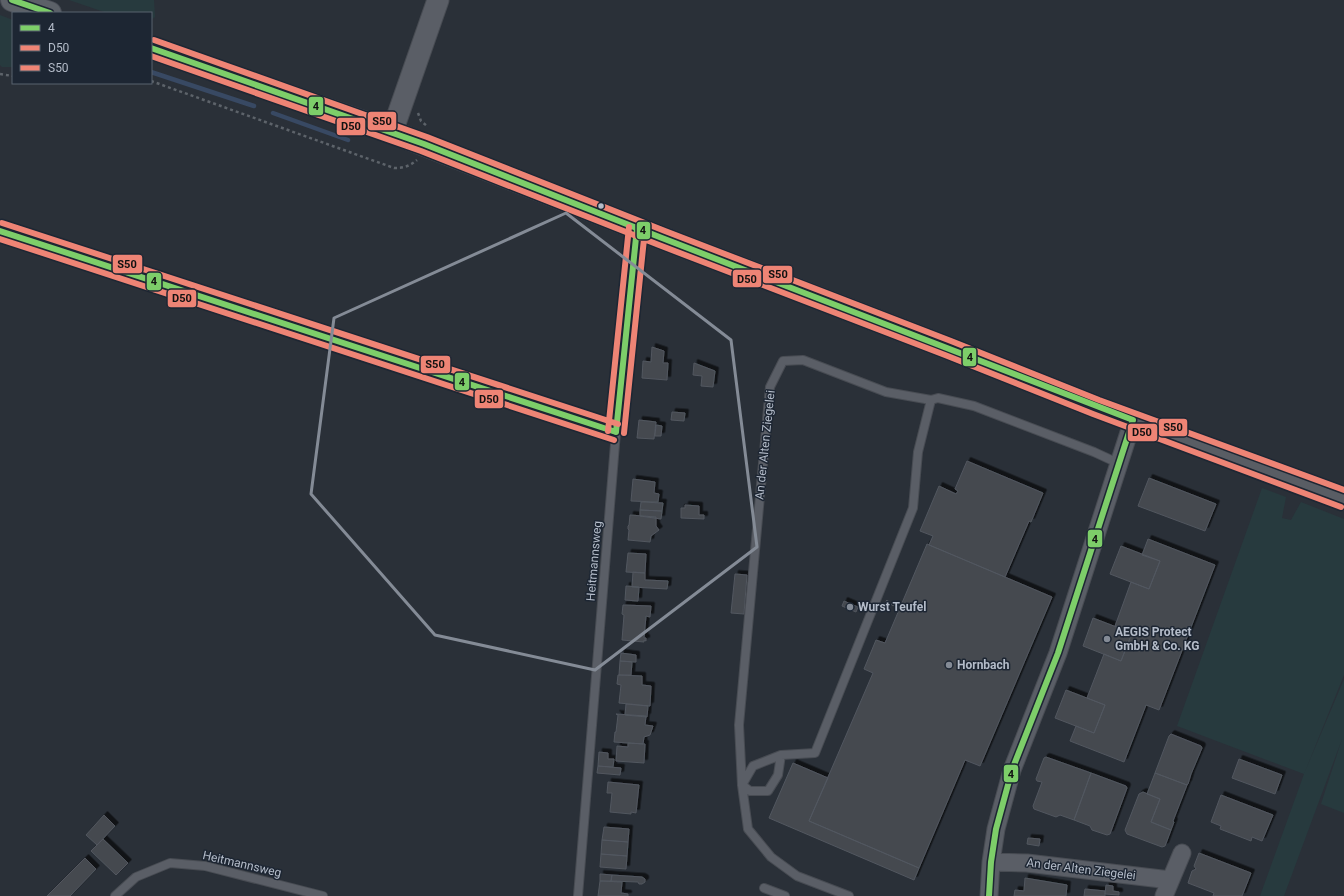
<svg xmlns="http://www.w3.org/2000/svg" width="1344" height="896" font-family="Roboto,sans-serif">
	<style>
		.green { fill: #273a3e }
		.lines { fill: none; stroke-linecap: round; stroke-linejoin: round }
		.stream { stroke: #384963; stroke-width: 4.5 }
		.building { fill: #444950; stroke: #52575f; filter: url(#shadow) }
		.service-casing { stroke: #484c53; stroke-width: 10 }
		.minor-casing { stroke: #484c53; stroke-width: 19 }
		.tertiary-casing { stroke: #484c53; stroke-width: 23 }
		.secondary-casing { stroke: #484c53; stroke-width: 24 }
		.primary-casing { stroke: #484c55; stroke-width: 24 }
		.path { stroke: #5d636a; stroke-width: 2.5; stroke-dasharray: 3 3; stroke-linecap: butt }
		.service { stroke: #5a5e66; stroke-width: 8 }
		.minor { stroke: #5a5e66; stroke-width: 17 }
		.tertiary { stroke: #5a5e66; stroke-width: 21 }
		.secondary { stroke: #595d64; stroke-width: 22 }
		.primary { stroke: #5c6168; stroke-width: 22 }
		.bus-1-casing { stroke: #1d2633; stroke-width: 9 }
		.bus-2-casing { stroke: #1d2633; stroke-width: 9 }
		.bus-3-casing { stroke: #1d2633; stroke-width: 9 }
		.bus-1 { stroke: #7dce69; stroke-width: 6 }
		.bus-2 { stroke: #ee8475; stroke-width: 6 }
		.bus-3 { stroke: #ee8475; stroke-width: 6 }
		.marked { fill: none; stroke: #848b96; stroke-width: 3; stroke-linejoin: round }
		.bus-dot { fill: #b4bcc9; stroke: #1d2633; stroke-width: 1.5 }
		.poi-dot { fill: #848b96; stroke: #1d2633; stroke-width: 1.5 }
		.labels { text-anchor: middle; stroke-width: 3; stroke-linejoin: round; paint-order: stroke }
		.street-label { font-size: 12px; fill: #b4bcc9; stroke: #1d2633 }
		.poi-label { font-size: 12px; font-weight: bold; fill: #b4bcc9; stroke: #1d2633; text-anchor: start }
		.line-badge { stroke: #1d2633; stroke-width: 1.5 }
		.pale-badge-label { font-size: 11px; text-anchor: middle; font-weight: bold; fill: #111 }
	</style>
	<defs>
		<filter id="shadow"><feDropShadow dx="3.5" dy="-3.5" stdDeviation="0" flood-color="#0009"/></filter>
	</defs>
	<rect width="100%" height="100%" fill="#2a3038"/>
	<path class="green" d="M69,0H154L155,17L151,20V13H107Z
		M0,15L13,20V67H2L0,65Z
		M1262,488L1286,497L1282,518L1291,520L1301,502L1344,519V675L1304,774L1177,726Z
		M1344,679V813L1321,804L1342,739L1284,896H1260L1304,774Z"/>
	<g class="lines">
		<path class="stream" d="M151,72L254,106
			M273,113L348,140"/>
	</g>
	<path class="building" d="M652,347L664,351L663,363H668L667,380L642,378L643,361L651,362Z
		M694,363L715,371L713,387L701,386L702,376L693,375Z
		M672,412L685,413L684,421L671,420Z
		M639,420L656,422L654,439L637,438Z
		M656,425L662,426L661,436H655Z
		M967,461L1043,493L1031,522L1029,521L1005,577L929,545L933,536L920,531L939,486L956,494L958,491L955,489Z
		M1149,478L1216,504L1205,531L1138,506Z
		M633,479L655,482L654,493L659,494L658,502L631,501Z
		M641,502L663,503L662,511L640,510Z
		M685,505L699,506V515H704V519L681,518V508H685Z
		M640,510L662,511L661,519L640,516Z
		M630,515L656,517V526L659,530L651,536L650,542L628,540L629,530L628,529V526L629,525Z
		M1148,539L1215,565L1159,710L1146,705L1124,762L1070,741L1076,726L1094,733L1105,705L1087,698L1104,654L1121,661L1132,633L1115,626L1131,582L1149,589L1160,561L1142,555Z
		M927,544L1052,597L980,766L965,760L919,868L809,821L873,673L864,669L876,640L885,643Z
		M1121,546L1160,561L1149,589L1110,574Z
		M628,553L646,554L645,573L626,572Z
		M633,572L645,573V580L668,581L667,589L632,587Z
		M735,574L747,575L744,614L731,613Z
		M626,586L639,587L638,601L625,600Z
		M844,601L858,607L856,612L842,606Z
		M623,605L651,606L650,617L646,616L644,638H646V641L644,640V642L622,640L624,615L622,614Z
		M1093,618L1132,633L1121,661L1083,646Z
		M621,653L636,655V662L620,661Z
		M620,661L632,662L631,675H619Z
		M618,675L642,676V685L651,686L650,706L619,703L621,685L617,684Z
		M1066,690L1105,705L1094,733L1055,718Z
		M626,704L648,706L647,717L625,715Z
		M616,714L646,716L645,725L653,726L650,735L644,737L643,744L614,742L615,732H616L618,715Z
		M1171,734L1201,746L1202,748L1191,774L1188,784L1187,785L1155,773L1169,736Z
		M628,743L645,744L644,763L616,761L617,746L628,747Z
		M599,752L608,753V759H614L613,767L598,766Z
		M1046,757L1091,773L1074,820L1060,815L1056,817L1034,809L1033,806L1042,782L1037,781L1036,779L1044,758Z
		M1239,759L1282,775L1275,794L1232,778Z
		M793,763L828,778L809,821L919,868L914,880L769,818Z
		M598,766L621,768L620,775L597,773Z
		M1091,773L1126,786L1127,788L1110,834L1107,835L1092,830L1090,826L1074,820Z
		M1155,773L1187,785L1173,821L1174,822L1171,830L1151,822L1160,799L1147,794Z
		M608,782L639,785L636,813L631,812V814L610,812L612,793H607Z
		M1143,792L1160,799L1151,822L1171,830L1165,846L1162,847L1127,834L1125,830L1139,794Z
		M1221,795L1273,815L1262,841L1252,837L1251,841L1220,829L1221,826L1211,822Z
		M104,815L115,826L97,845L86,835Z
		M604,827L629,829L628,842L602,840Z
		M1028,838L1040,839L1039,846L1027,844Z
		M103,839L128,863L116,875L91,851Z
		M602,840L628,842L627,856L601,854Z
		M1199,853L1251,873L1242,896H1213L1214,893L1188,883L1192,871L1196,869L1194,866Z
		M601,854L627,856L626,869L600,867Z
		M85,858L96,869L70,896H47Z
		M600,874L612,875L611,881H600Z
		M612,875L642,877L645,879V882L642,884H639L638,882L611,881Z
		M1025,878L1067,885L1066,896H1014L1015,890L1024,891Z
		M600,881L622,882L621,893L628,894V896H598Z
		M1106,885L1113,886V891L1119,892V895L1105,894Z
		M1085,889L1105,891V896H1084Z"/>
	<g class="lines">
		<defs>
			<path id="service" d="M0,231L616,432
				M931,400L938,398L974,406L1094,452L1120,464
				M742,785L753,766L781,755L815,753L913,508L918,452L931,400L886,392L803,360L783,361L770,387L739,725L742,785L748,829L771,857L797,876L849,896
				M742,785L750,791H768L778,775L781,755
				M764,888L785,896
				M115,896L136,877L170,863L205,866L323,896
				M578,896L616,432L637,229"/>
			<path id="minor" d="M991,862L1027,863L1170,880
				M989,896L991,862L996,829L1012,770L1058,653L1133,420
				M1164,896L1182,853"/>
			<path id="tertiary" d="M392,132L438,0"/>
			<path id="secondary" d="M392,132L662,238L948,348L1096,407L1344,499"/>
			<path id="primary" d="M12,0L50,13
				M151,48L392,132"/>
		</defs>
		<use href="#service" class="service-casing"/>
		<use href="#minor" class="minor-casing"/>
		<use href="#tertiary" class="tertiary-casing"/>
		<use href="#secondary" class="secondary-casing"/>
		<use href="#primary" class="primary-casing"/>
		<path class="path" d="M0,74L13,76
			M151,81L394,168C404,168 410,166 417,160
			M418,113L421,121L427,126
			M886,601L900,608"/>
		<use href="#service" class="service"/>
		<use href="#minor" class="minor"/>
		<use href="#tertiary" class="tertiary"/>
		<use href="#secondary" class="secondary"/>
		<use href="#primary" class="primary"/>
		<defs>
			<path id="bus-1" d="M12,0L50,13
				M151,48L424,144L662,238L1133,420
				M0,231L616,432
				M616,432L637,228
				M989,896L991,862L996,829L1012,770L1058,653L1133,420"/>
			<path id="bus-2" d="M151,56L421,151L659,245L945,355L1093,414L1341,507
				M0,239L614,440
				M624,433L645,229"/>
			<path id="bus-3" d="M154,40L427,137L665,231L951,341L1099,400L1344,490
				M2,223L618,424
				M608,431L629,227"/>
		</defs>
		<use href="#bus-1" class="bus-1-casing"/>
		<use href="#bus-2" class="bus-2-casing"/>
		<use href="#bus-3" class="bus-3-casing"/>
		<use href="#bus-1" class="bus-1"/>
		<use href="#bus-2" class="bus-2"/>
		<use href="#bus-3" class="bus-3"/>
	</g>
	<path class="marked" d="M566,213L731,340L757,547L595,670L435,635L311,494L334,318Z"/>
	<circle class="bus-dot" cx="601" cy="206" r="3.5"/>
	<g class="poi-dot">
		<circle cx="850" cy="607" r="4"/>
		<circle cx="1107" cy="639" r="4"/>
		<circle cx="949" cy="665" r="4"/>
	</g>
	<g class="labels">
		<g class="street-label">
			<text transform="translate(765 445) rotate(-84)" y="4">An der Alten Ziegelei</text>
			<text transform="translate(594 561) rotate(-85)" y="4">Heitmannsweg</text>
			<text transform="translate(242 864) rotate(13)" y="4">Heitmannsweg</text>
			<text transform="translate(1081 869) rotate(7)" y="4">An der Alten Ziegelei</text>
		</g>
		<g class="poi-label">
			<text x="858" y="611">Wurst Teufel</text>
			<text x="1115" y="636">AEGIS Protect<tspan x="1115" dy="14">GmbH &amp; Co. KG</tspan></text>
			<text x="957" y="669">Hornbach</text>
		</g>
	</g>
	<g class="line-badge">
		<rect x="308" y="96" width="16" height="20" rx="4" fill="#7dce69"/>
		<rect x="367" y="111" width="30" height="20" rx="4" fill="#ee8475"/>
		<rect x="336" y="117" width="30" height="19" rx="4" fill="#ee8475"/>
		<rect x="636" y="221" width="15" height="19" rx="4" fill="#7dce69"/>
		<rect x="112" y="254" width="31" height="20" rx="4" fill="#ee8475"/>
		<rect x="762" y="265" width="31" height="19" rx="4" fill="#ee8475"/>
		<rect x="732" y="269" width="30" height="19" rx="4" fill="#ee8475"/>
		<rect x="146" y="272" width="16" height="19" rx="4" fill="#7dce69"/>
		<rect x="167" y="289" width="30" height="19" rx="4" fill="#ee8475"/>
		<rect x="962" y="347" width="15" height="20" rx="4" fill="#7dce69"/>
		<rect x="420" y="355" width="31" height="19" rx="4" fill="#ee8475"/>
		<rect x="454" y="372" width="16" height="19" rx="4" fill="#7dce69"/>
		<rect x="474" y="389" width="30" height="20" rx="4" fill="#ee8475"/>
		<rect x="1158" y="418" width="30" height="19" rx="4" fill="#ee8475"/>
		<rect x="1127" y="423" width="31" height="19" rx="4" fill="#ee8475"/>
		<rect x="1087" y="529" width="16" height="19" rx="4" fill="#7dce69"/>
		<rect x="1003" y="764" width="16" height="19" rx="4" fill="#7dce69"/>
	</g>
	<g class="pale-badge-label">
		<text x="316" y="110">4</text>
		<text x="382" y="125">S50</text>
		<text x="351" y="130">D50</text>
		<text x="643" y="234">4</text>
		<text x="127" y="268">S50</text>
		<text x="778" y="278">S50</text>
		<text x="747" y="283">D50</text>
		<text x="154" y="285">4</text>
		<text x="182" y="302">D50</text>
		<text x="970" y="361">4</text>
		<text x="435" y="368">S50</text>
		<text x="462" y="386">4</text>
		<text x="489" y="403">D50</text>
		<text x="1173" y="431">S50</text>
		<text x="1142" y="436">D50</text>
		<text x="1095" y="543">4</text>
		<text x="1011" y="778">4</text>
	</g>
	<rect x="12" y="12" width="140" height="72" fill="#1d2633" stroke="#59626f"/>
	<rect x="20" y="25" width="20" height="6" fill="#7dce69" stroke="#59626f"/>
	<text x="48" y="32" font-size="12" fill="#b4bcc9">4</text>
	<rect x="20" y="45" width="20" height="6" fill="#ee8475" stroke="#59626f"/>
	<text x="48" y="52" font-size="12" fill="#b4bcc9">D50</text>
	<rect x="20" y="65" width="20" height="6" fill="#ee8475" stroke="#59626f"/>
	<text x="48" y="72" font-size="12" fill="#b4bcc9">S50</text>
</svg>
